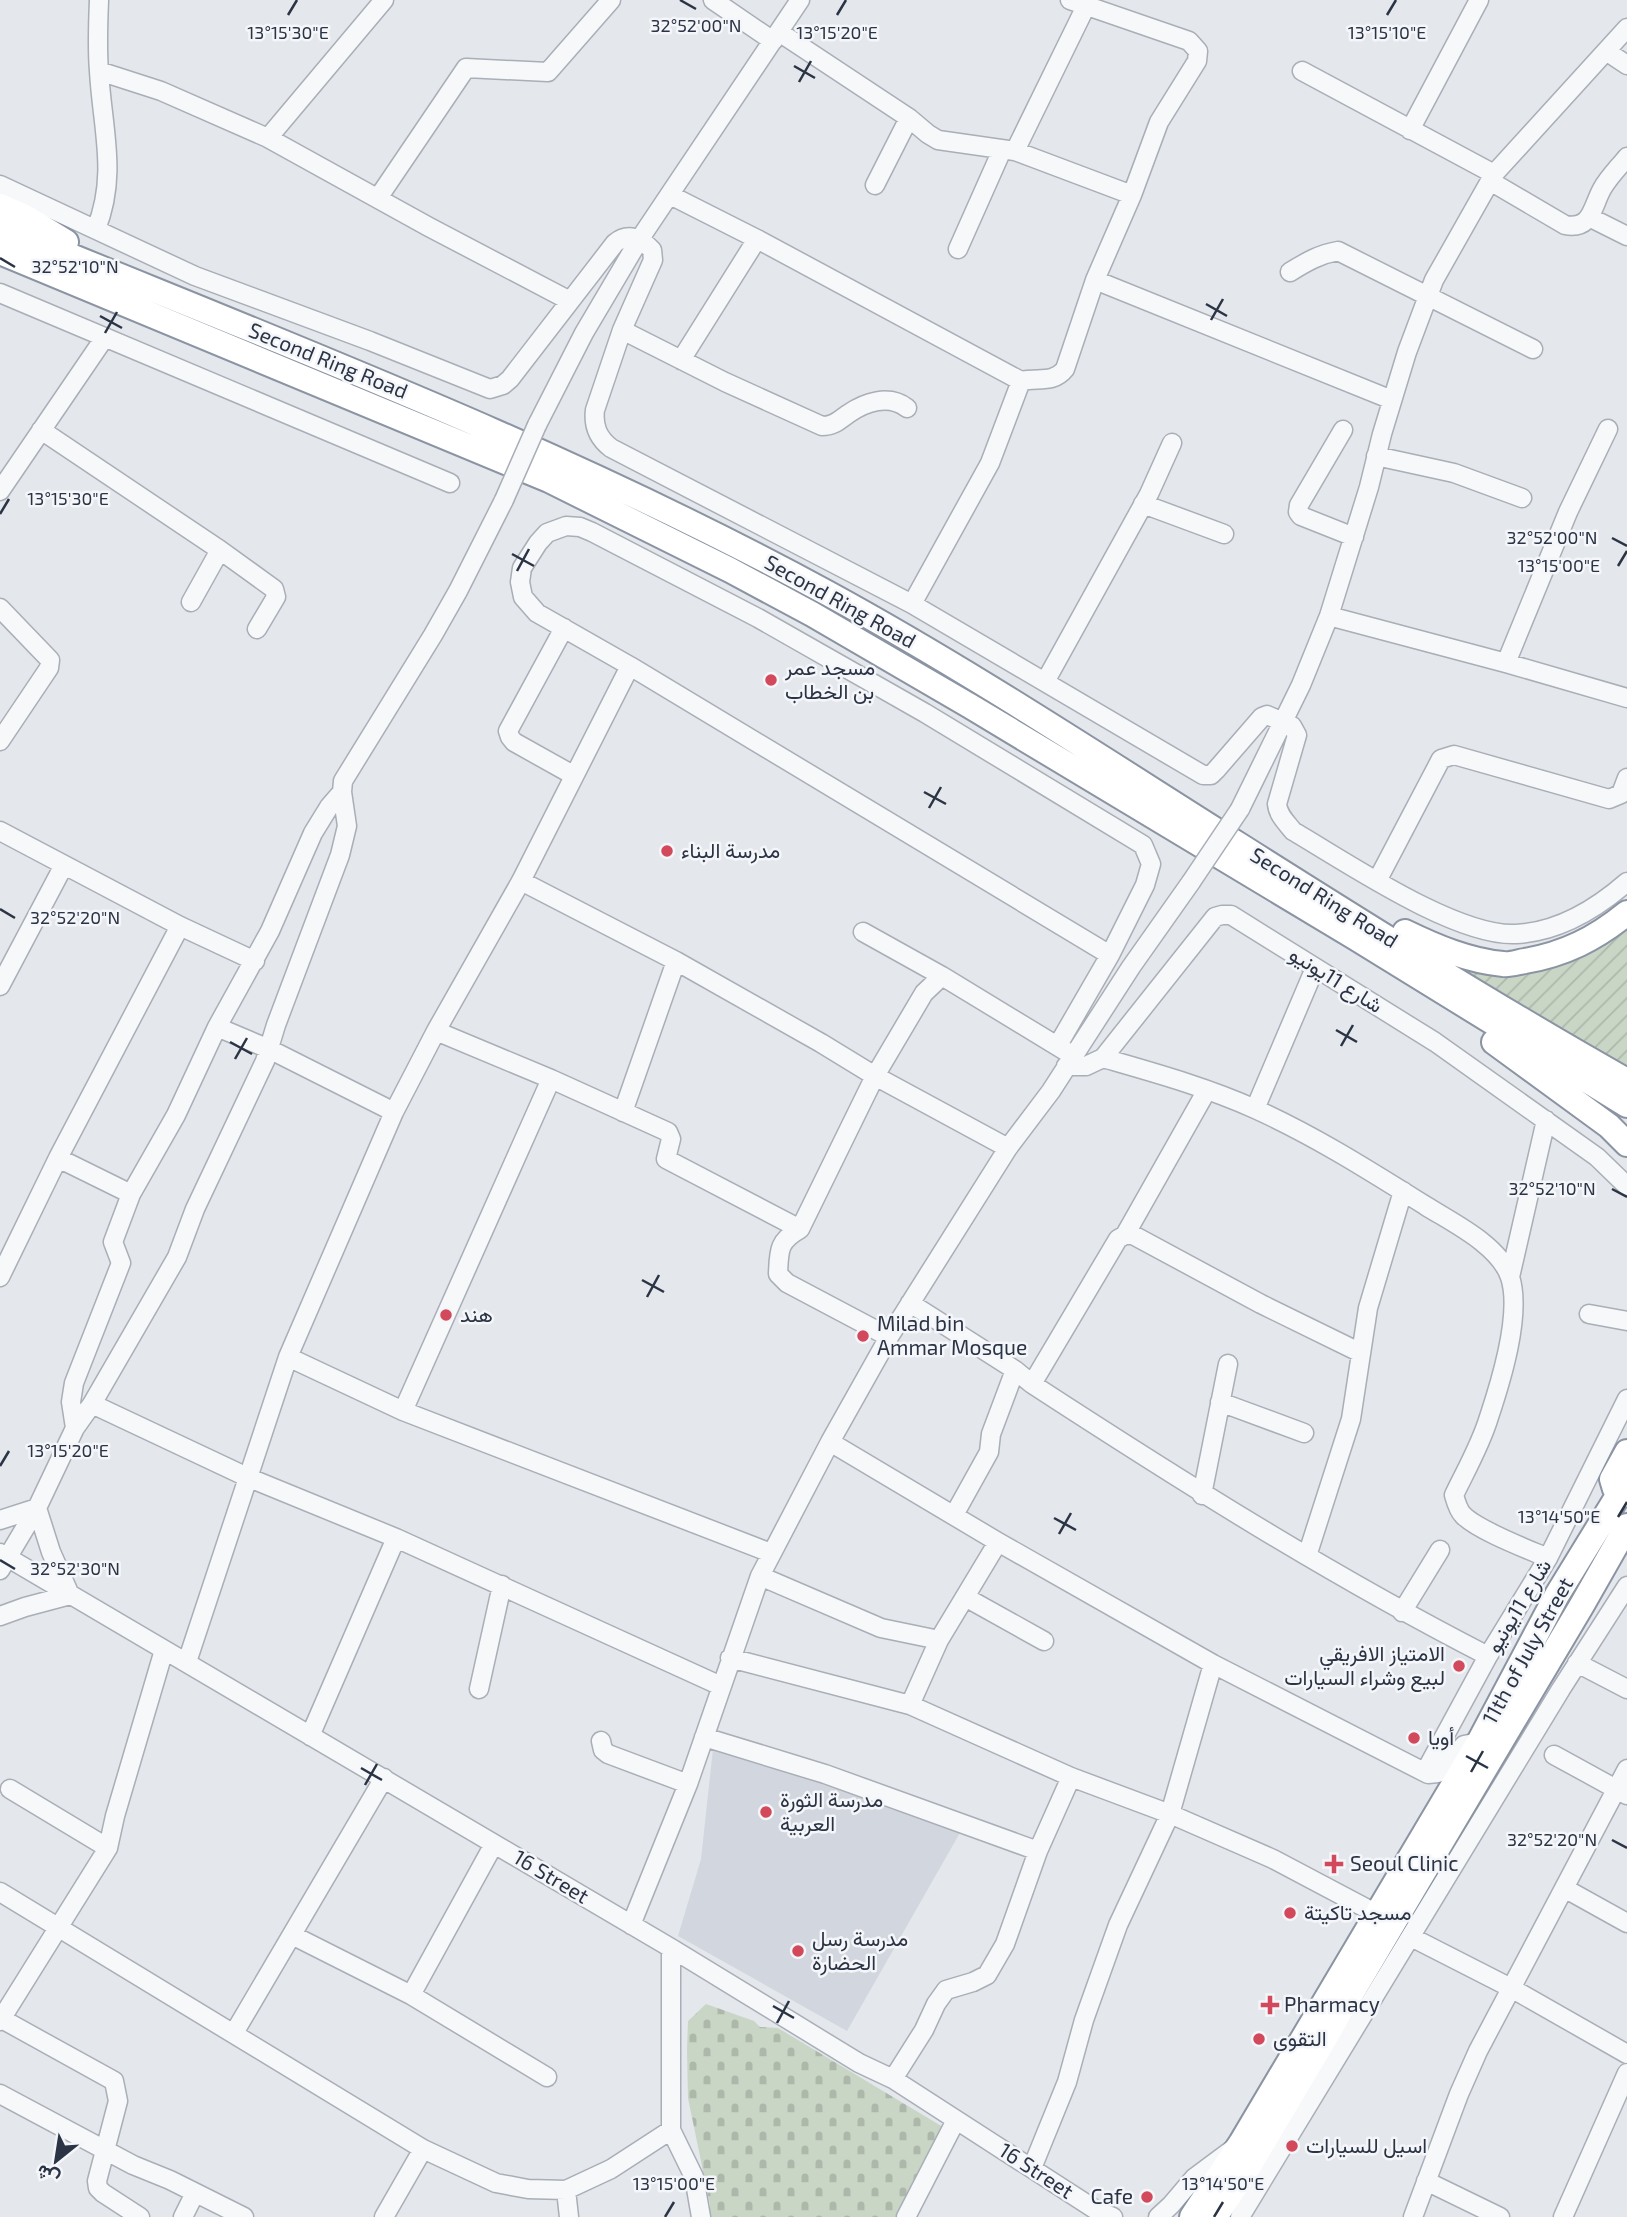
<svg xmlns="http://www.w3.org/2000/svg" width="1627" height="2217" font-family="'Exo 2',Vazirmatn,sans-serif">
	<style>
		.built { fill: #d2d6de }
		.cemetery { fill: url(#cemetery-stones) }
		.garden { fill: url(#garden-furrows) }
		.lines { fill: none; stroke-linecap: round; stroke-linejoin: round }
		.minor-casing { stroke: #a9aeb7; stroke-width: 21 }
		.highway-casing { stroke: #8b94a3; stroke-width: 28 }
		.minor { stroke: #f7f8fa; stroke-width: 18 }
		.highway { stroke: #fff; stroke-width: 24 }
		.minor-bridge-casing { stroke: #a9aeb7; stroke-width: 21; stroke-linecap: butt }
		.minor-bridge { stroke: #f7f8fa; stroke-width: 18 }
		.ticks { fill: none; stroke: #2b3445; stroke-width: 2.5 }
		.poi-dot { fill: #d1495b; stroke: #f4f6f9; stroke-width: 2.5 }
		.labels { text-anchor: middle; stroke-width: 5; stroke-linejoin: round; paint-order: stroke }
		.street-label { font-size: 21px; fill: #2b3445; stroke: #f4f6f9 }
		.poi-label { font-size: 21px; fill: #2b3445; stroke: #f4f6f9; text-anchor: start }
		.ticks-label { font-size: 18px; text-anchor: middle; fill: #2b3445; stroke: #f4f6f9; stroke-width: 5; stroke-linejoin: round; paint-order: stroke }
	</style>
	<defs>
		<pattern id="cemetery-stones" width="16" height="16" patternUnits="userSpaceOnUse" patternTransform="scale(1.75)"><rect width="16" height="16" fill="#c9d6c5"/><path d="M2 7V4a2 2 0 0 1 4 0v3zM10 15v-3a2 2 0 0 1 4 0v3z" fill="#adb8ab"/></pattern>
		<pattern id="garden-furrows" width="10" height="10" patternUnits="userSpaceOnUse" patternTransform="scale(1.75)"><rect width="10" height="10" fill="#c9d6c5"/><path d="M-1 1l2-2M0 10L10 0M9 11l2-2" fill="none" stroke="#adb8ab"/></pattern>
	</defs>
	<rect width="100%" height="100%" fill="#e4e7ec"/>
	<path class="built" d="M713,1749L785,1772L840,1783L961,1831L847,2031L678,1936L701,1859Z"/>
	<path class="cemetery" d="M706,2004L754,2021L760,2027L778,2028L943,2127L900,2217H710V2205L688,2098L687,2050L688,2021Z"/>
	<path class="garden" d="M1627,926V1069L1438,956L1488,970Z"/>
	<g class="lines">
		<defs>
			<path id="minor" d="M713,0L773,41
				M779,32L909,118L928,134L938,140L1015,151L1132,195
				M1606,51L1627,65
				M99,71L161,91L268,138L429,227L570,301
				M1302,71L1494,174
				M1410,130L1479,0
				M268,138L384,0
				M1015,151L1086,6
				M1490,181L1565,225C1592,230 1592,207 1602,189C1608,178 1619,167 1627,157
				M0,185L195,276L370,341L490,389L503,385L510,379L615,243C628,232 641,238 652,250L653,260L622,330L595,410C593,426 598,438 611,448L912,604L1203,775H1211L1216,770L1262,717L1267,715L1292,726L1297,735L1277,804C1278,815 1286,822 1293,831C1346,862 1456,937 1516,934C1559,932 1596,909 1627,882
				M875,185L909,118
				M670,195L757,239L1021,381C1038,377 1053,384 1065,369L1095,280L1132,195L1159,122L1197,61L1198,51L1189,41L1070,0
				M378,198L466,68L548,72L611,0
				M1589,217L1627,236
				M96,229C118,175 102,127 99,71C97,48 98,24 99,0
				M958,249L1002,150
				M1290,272C1306,262 1320,254 1338,251L1533,349
				M1095,280L1392,400
				M0,293L450,483
				M622,330L725,382L822,426C834,426 839,420 848,414C865,402 889,394 907,408
				M681,360L757,239
				M537,425L584,333L639,240L800,0
				M41,430L220,550L191,602
				M1343,430L1299,505L1298,512L1301,516L1354,537
				M1376,456L1454,473L1522,498
				M0,491L105,337
				M1143,504L1224,534
				M220,550L274,589L276,597L257,629
				M912,604L990,463L1021,381
				M0,608L50,660L49,668L0,741
				M1329,616L1506,663L1627,698
				M564,628L508,731L510,737L514,742L573,775
				M1506,663L1568,512L1608,429
				M1045,682L1149,494L1172,443
				M1240,809L1301,685L1329,616L1369,487L1382,434L1407,352L1434,280L1494,174L1627,28
				M0,831L180,926L255,961
				M521,881L676,961L821,1043L875,1076L1008,1148
				M1377,881L1441,759L1454,755L1609,799L1621,794L1627,778
				M863,932L942,976L1067,1052
				M0,986L64,865
				M217,1027L269,1049L394,1112L436,1031L521,881L630,666
				M436,1031L551,1079L668,1132L671,1139L666,1159L800,1229C778,1241 779,1251 778,1274L787,1283L889,1337
				M1058,1045L1110,955L1145,885L1151,864L1143,845L925,713L758,618L592,532L580,527L566,526L547,533L538,543L522,568L520,582L523,597L537,613L630,666L1110,955
				M1103,1058C1155,1073 1206,1087 1255,1109C1315,1136 1370,1171 1426,1206C1453,1223 1499,1245 1510,1277C1522,1314 1501,1381 1489,1417C1481,1444 1466,1470 1454,1495C1456,1502 1458,1510 1463,1515C1477,1530 1527,1549 1548,1558
				M1066,1066H1086L1103,1058L1215,917L1222,915H1231L1435,1042L1597,1157L1627,1186
				M1255,1109L1315,968
				M623,1112L676,961
				M58,1158L180,926
				M800,1229L875,1076L924,993L942,976
				M1125,1235L1207,1090
				M0,1277L58,1158L131,1194
				M1510,1277L1546,1120
				M910,1303L1015,1370L1032,1384C1181,1481 1330,1575 1488,1656
				M1589,1314L1627,1321
				M288,1357L403,1411L771,1553
				M1032,1384L1118,1239L1125,1235H1133L1261,1304L1361,1353
				M1220,1402L1304,1433
				M92,1404L247,1477L396,1538L721,1686
				M403,1411L551,1079
				M75,1428L71,1402L74,1383L121,1263L113,1242L131,1194L176,1115L217,1027L270,931L313,833L329,807L342,792
				M830,1442L998,1542L1213,1664L1428,1774L1438,1773L1464,1745L1479,1742
				M1202,1495L1228,1364
				M954,1515L989,1452L991,1434L1015,1370
				M0,1520L37,1508L51,1552L70,1595L25,1607L0,1616
				M0,1553L671,1948L859,2063L893,2079L1096,2210L1113,2217
				M1307,1556L1351,1419L1368,1308L1403,1191
				M0,1570L37,1508L75,1428L92,1404L177,1257L195,1209L265,1061L276,1025L340,855L347,826L342,792L343,781L433,635L458,591L504,500
				M760,1576L881,1628L939,1640L998,1542
				M965,1597L1044,1641
				M1402,1612L1440,1550
				M730,1658L910,1705L1071,1777L1170,1814L1273,1859L1377,1914
				M187,1662L288,1357L394,1112
				M1577,1663L1627,1689
				M479,1689L502,1585
				M910,1705L939,1640
				M310,1736L396,1538
				M704,1737L825,1774L1038,1851
				M601,1741L603,1750L608,1754L688,1784
				M1554,1755L1627,1795
				M1425,1772L1488,1656L1548,1558L1627,1399
				M10,1789L108,1848
				M1564,1888L1627,1923
				M0,1892L423,2149
				M631,1925L688,1784L760,1576L830,1442L889,1337L1008,1148L1051,1091L1131,967L1191,882
				M294,1936L411,1995L547,2077
				M1411,1937L1511,1988L1627,2054
				M411,1995L494,1844
				M0,2018L114,2081L118,2101L97,2181L98,2188L103,2193L140,2217
				M0,2021L108,1848L115,1816L164,1650
				M234,2033L384,1778
				M893,2079L924,2030L936,2004L946,1990L973,1982L987,1975L1005,1944L1038,1851L1071,1777
				M0,2094L133,2165L170,2180L244,2217
				M671,2130L694,2177L701,2217
				M1032,2168L1067,2082L1084,2020L1118,1925L1170,1814L1213,1664
				M1426,2181L1500,2217
				M566,2190L569,2217
				M183,2217L195,2193
				M384,2217L423,2149L496,2183L528,2189L566,2190L611,2169L671,2130V1948
				M906,2217L956,2120
				M1158,2217L1171,2205L1194,2178L1233,2149
				M1240,2217L1561,1689L1627,1586
				M1413,2217L1459,2094L1478,2051L1627,1769
				M1563,2217L1627,2073"/>
			<path id="highway" d="M0,206L25,217L66,242
				M0,227C279,342 563,449 829,594C970,671 1104,760 1239,845C1367,926 1496,1007 1627,1081
				M0,252L549,480L730,570L812,614L970,706L1356,938L1627,1105
				M1405,932C1436,947 1469,961 1503,964C1510,965 1518,962 1525,961C1565,954 1595,939 1627,913
				M1494,1042L1609,1126L1627,1144
				M1623,1495L1615,1489L1612,1479L1627,1452
				M1192,2217L1241,2143L1479,1742L1557,1595L1627,1481
				M1215,2217L1249,2166L1582,1605L1627,1526"/>
		</defs>
		<use href="#minor" class="minor-casing"/>
		<use href="#highway" class="highway-casing"/>
		<use href="#minor" class="minor"/>
		<use href="#highway" class="highway"/>
		<defs>
			<path id="minor-bridge" d="M504,500L537,425
				M1191,882L1240,809"/>
		</defs>
		<use href="#minor-bridge" class="minor-bridge-casing"/>
		<use href="#minor-bridge" class="minor-bridge"/>
	</g>
	<path class="ticks" d="M680,0L696,9M288,15L297,0M837,15L846,0M1387,15L1396,0M794,66L815,78M799,82L811,61M0,258L15,267M1206,304L1227,316M100,316L122,328M1211,320L1223,299M105,333L117,312M0,514L9,499M1612,538L1627,546M512,554L534,566M1618,566L1627,551M517,571L529,549M924,792L946,804M929,808L941,787M0,909L15,918M1336,1030L1357,1042M230,1042L252,1054M1341,1046L1353,1025M235,1059L247,1038M1612,1189L1627,1197M642,1280L664,1292M647,1297L659,1275M0,1466L9,1451M1618,1517L1627,1502M1054,1518L1076,1530M1059,1534L1071,1513M0,1560L15,1569M1466,1756L1488,1768M361,1768L382,1780M1471,1772L1483,1751M365,1785L377,1764M1612,1840L1627,1848M773,2006L794,2018M777,2023L789,2001M665,2217L674,2202M1214,2217L1223,2202"/>
	<g class="poi-dot">
		<circle cx="771" cy="680" r="7"/>
		<circle cx="667" cy="851" r="7"/>
		<circle cx="446" cy="1315" r="7"/>
		<circle cx="863" cy="1336" r="7"/>
		<circle cx="1459" cy="1666" r="7"/>
		<circle cx="1414" cy="1738" r="7"/>
		<circle cx="766" cy="1812" r="7"/>
		<path d="M1330.5 1853.5h7v7h7v7h-7v7h-7v-7h-7v-7h7z"/>
		<circle cx="1290" cy="1913" r="7"/>
		<circle cx="798" cy="1951" r="7"/>
		<path d="M1266.5 1994.5h7v7h7v7h-7v7h-7v-7h-7v-7h7z"/>
		<circle cx="1259" cy="2039" r="7"/>
		<circle cx="1292" cy="2146" r="7"/>
		<circle cx="1147" cy="2197" r="7"/>
	</g>
	<g class="labels">
		<g class="street-label">
			<text transform="translate(328 361) rotate(22)" y="7">Second Ring Road</text>
			<text transform="translate(840 602) rotate(29)" y="7">Second Ring Road</text>
			<text transform="translate(1324 898) rotate(32)" y="7">Second Ring Road</text>
			<text transform="translate(1336 980) rotate(32)" y="7">شارع 11يونيو</text>
			<text transform="translate(1519 1606) rotate(-59)" y="7">شارع 11يونيو</text>
			<text transform="translate(1528 1651) rotate(-61)" y="7">11th of July Street</text>
			<text transform="translate(551 1877) rotate(31)" y="7">16 Street</text>
			<text transform="translate(1036 2171) rotate(33)" y="7">16 Street</text>
		</g>
		<g class="poi-label">
			<text x="785" y="675">مسجد عمر<tspan x="785" dy="24">بن الخطاب</tspan></text>
			<text x="681" y="858">مدرسة البناء</text>
			<text x="460" y="1322">هند</text>
			<text x="877" y="1331">Milad bin<tspan x="877" dy="24">Ammar Mosque</tspan></text>
			<text x="1445" y="1661" text-anchor="end">الامتياز الافريقي<tspan x="1445" dy="24">لبيع وشراء السيارات</tspan></text>
			<text x="1428" y="1745">أويا</text>
			<text x="780" y="1807">مدرسة الثورة<tspan x="780" dy="24">العربية</tspan></text>
			<text x="1350" y="1871">Seoul Clinic</text>
			<text x="1304" y="1920">مسجد تاكيتة</text>
			<text x="812" y="1946">مدرسة رسل<tspan x="812" dy="24">الحضارة</tspan></text>
			<text x="1284" y="2012">Pharmacy</text>
			<text x="1273" y="2046">التقوى</text>
			<text x="1306" y="2153">اسيل للسيارات</text>
			<text x="1133" y="2204" text-anchor="end">Cafe</text>
		</g>
	</g>
	<g class="ticks-label">
		<text x="696" y="32">32°52'00"N</text>
		<text x="288" y="39">13°15'30"E</text>
		<text x="837" y="39">13°15'20"E</text>
		<text x="1387" y="39">13°15'10"E</text>
		<text x="75" y="273">32°52'10"N</text>
		<text x="68" y="505">13°15'30"E</text>
		<text x="1552" y="544">32°52'00"N</text>
		<text x="1559" y="572">13°15'00"E</text>
		<text x="75" y="924">32°52'20"N</text>
		<text x="1552" y="1195">32°52'10"N</text>
		<text x="68" y="1457">13°15'20"E</text>
		<text x="1559" y="1523">13°14'50"E</text>
		<text x="75" y="1575">32°52'30"N</text>
		<text x="1552" y="1846">32°52'20"N</text>
		<text x="674" y="2190">13°15'00"E</text>
		<text x="1223" y="2190">13°14'50"E</text>
	</g>
	<g transform="translate(56 2161) rotate(210)" stroke="#f4f6f9" stroke-width="5" paint-order="stroke">
	<path d="M0-5L12 26L0 18L-12 26Z" fill="#2b3445"/>
	<text y="-10" font-size="19" font-weight="bold" text-anchor="middle" fill="#2b3445">ش</text>
	</g>
</svg>
